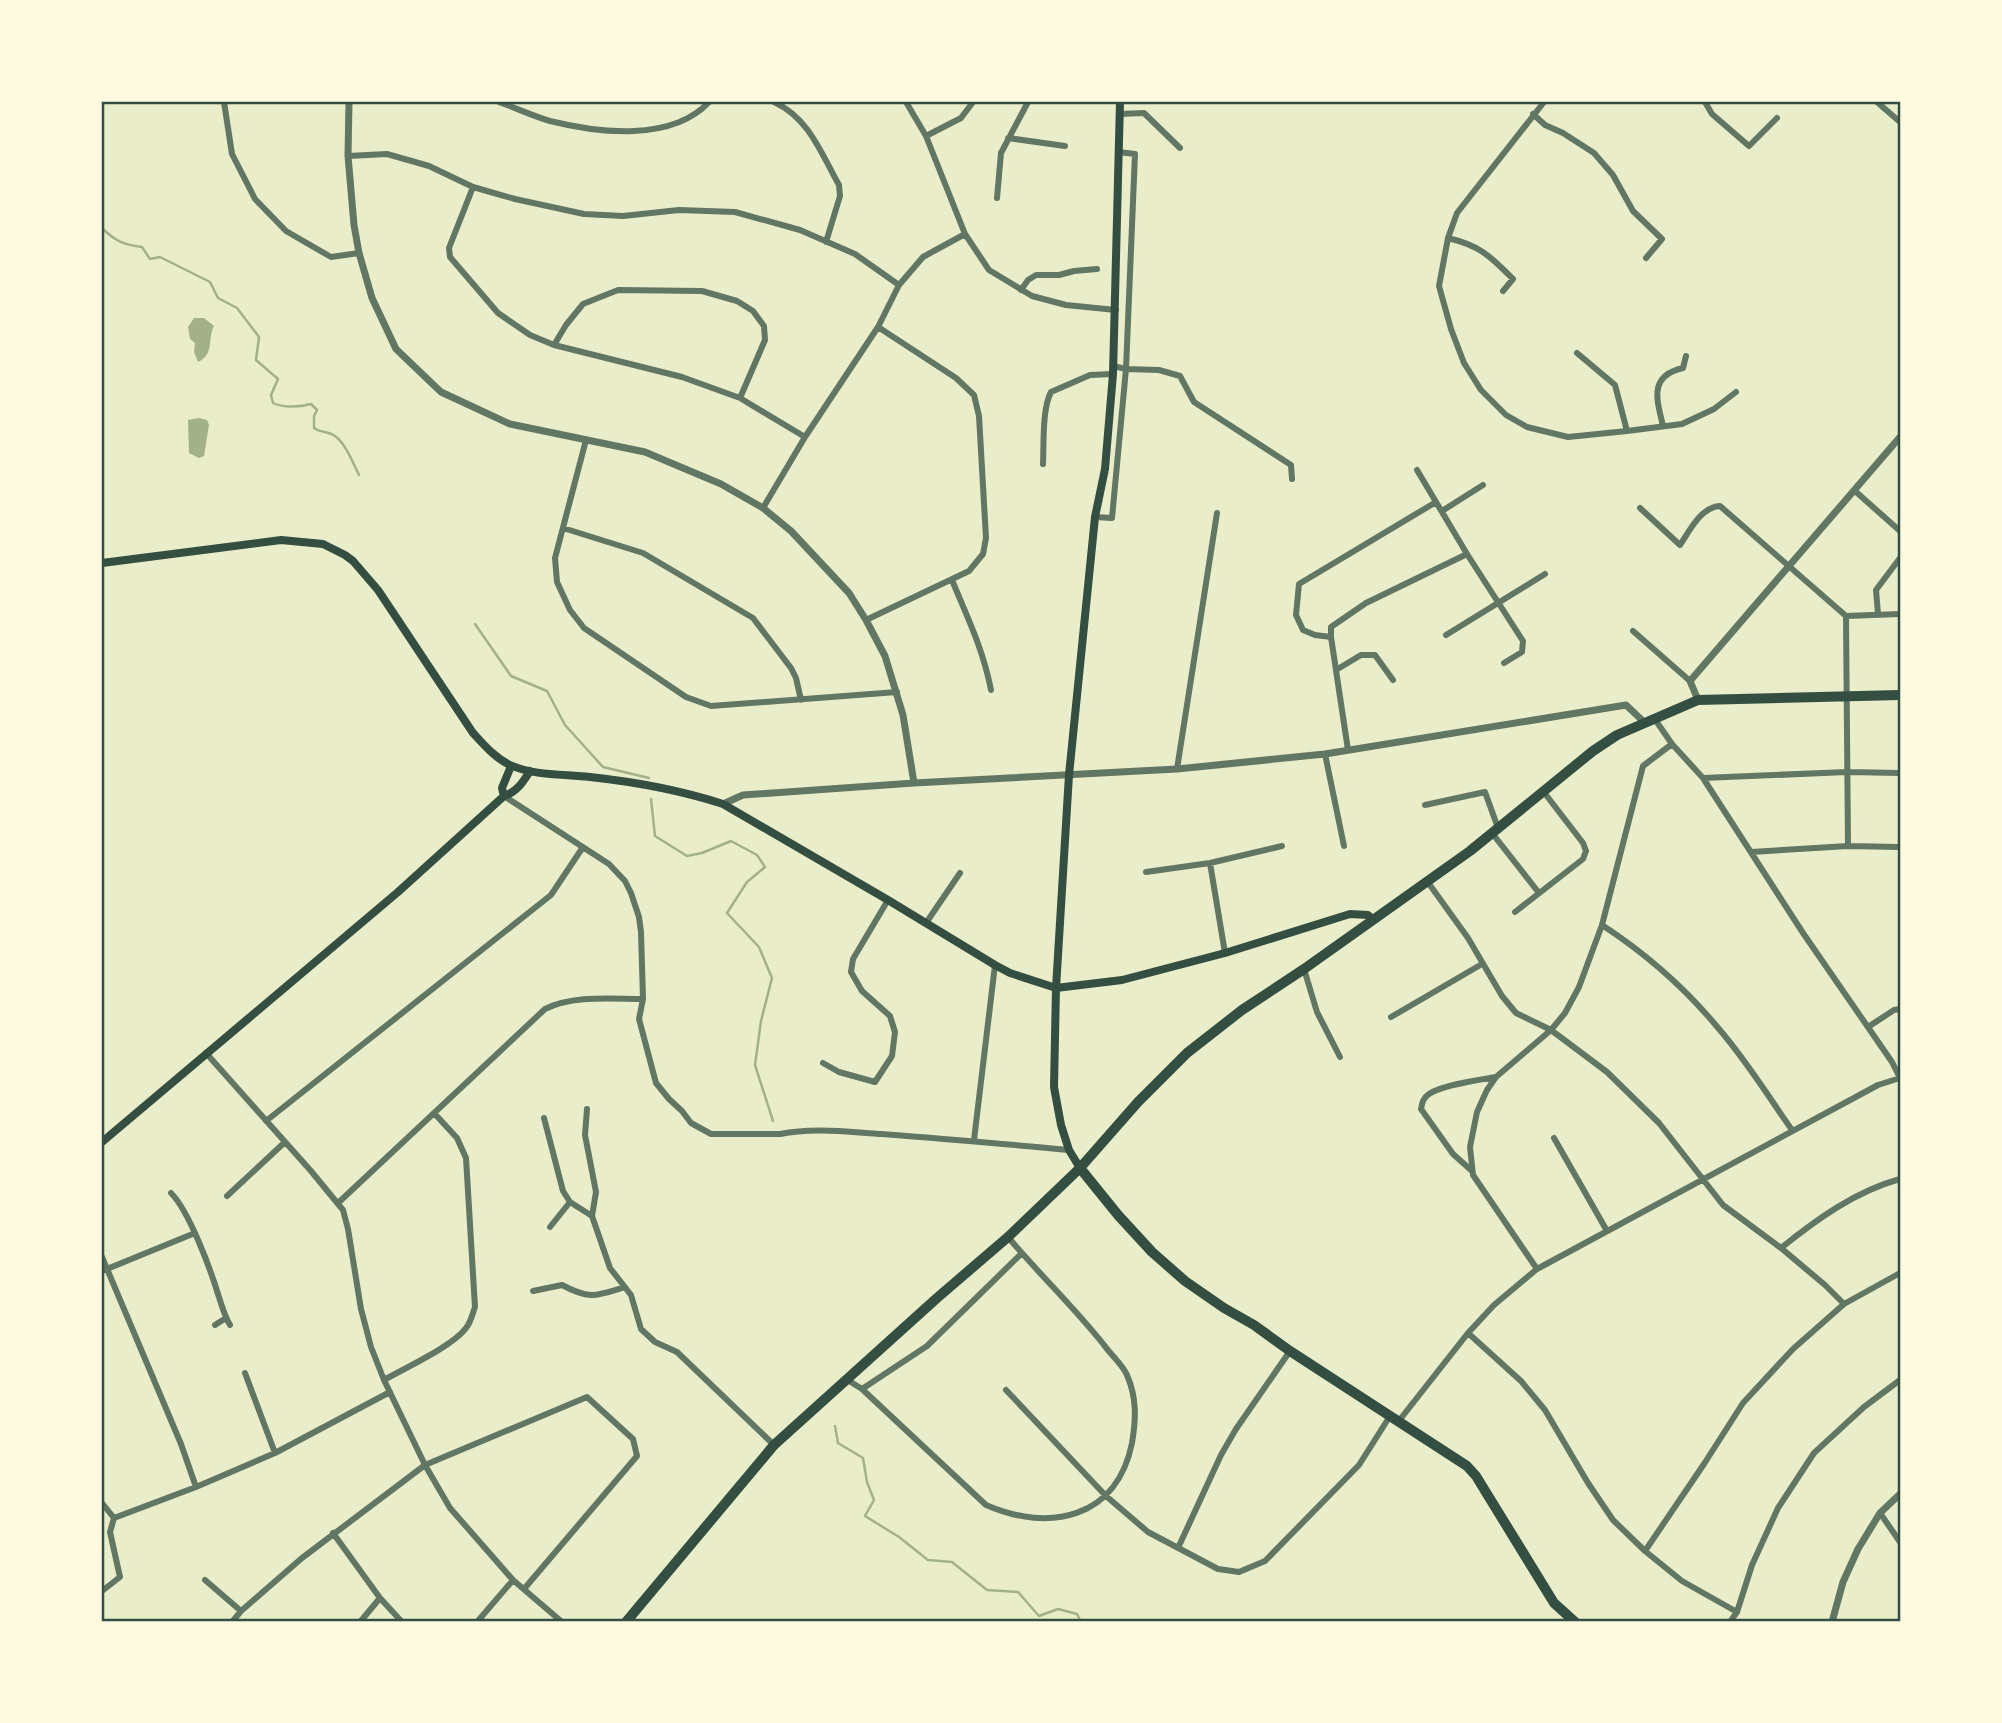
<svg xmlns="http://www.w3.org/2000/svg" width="2002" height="1723" font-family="'Sofia Sans Condensed',sans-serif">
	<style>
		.water { fill: #a3b18a }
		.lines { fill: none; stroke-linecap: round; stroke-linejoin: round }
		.stream { stroke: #a3b18a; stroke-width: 2.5 }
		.minor { stroke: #617663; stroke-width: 6 }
		.tertiary { stroke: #617663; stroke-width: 7 }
		.secondary { stroke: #344e41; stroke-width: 8 }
		.primary { stroke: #344e41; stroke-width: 10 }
		.neatline { fill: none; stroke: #344e41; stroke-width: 2.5 }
	</style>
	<rect width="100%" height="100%" fill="#e9edc9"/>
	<path class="water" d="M194,318H204L214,326C207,339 215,354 198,362L194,352L195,343L190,339L188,327Z
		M199,418L207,420L209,425L204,456L199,458L189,453L188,420Z"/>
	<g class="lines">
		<path class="stream" d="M102,228C115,241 124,245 142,247L150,259L160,257L210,282L218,298L237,308L259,337L256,360L278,379L271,395L273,403C283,408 301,407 311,404L317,410L314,416V428C321,433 328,431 335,436C346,444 353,463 359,475
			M475,624L511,676L547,691L565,725L603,767L649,778
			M651,799L655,836L687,856L702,853L731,841L757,855L765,867L747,882L727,913L759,947L772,978L761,1021L755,1065L773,1121
			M835,1426L838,1443L863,1458L867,1482L874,1500L865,1516L899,1537L928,1560L952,1562L987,1590L1018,1592L1039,1616L1058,1609L1077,1614L1081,1622"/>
		<path class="minor" d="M224,102L232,154L255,199L286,231L331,257L359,253
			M499,102C516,108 533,116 550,121C598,133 672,142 709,102
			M774,102C809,118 821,153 839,185L840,196L826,242
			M906,102L926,136L965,234L989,270L1032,296L1066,305L1116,310
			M1544,102L1457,213L1448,238L1439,286L1451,329L1464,363L1481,390L1506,415L1527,427L1568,437L1627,431L1682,424L1714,409L1736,392
			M1705,102L1712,114L1749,146L1777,118
			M1877,102L1900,122
			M1119,114L1144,113L1180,148
			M1533,114L1545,125L1563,133L1594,153L1613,175L1633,211L1662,239L1646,258
			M926,136L961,118L973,102
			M1008,138L1065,146
			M348,156L387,154L429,166L473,187L515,199L584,214L623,216L679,210L735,212L800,230L855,254L899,285
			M473,187L449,248L450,257L498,313L530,335L554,345L682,377L740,398L805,437
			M997,198L1001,153L1028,102
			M1448,238C1481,246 1490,256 1513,279L1503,291
			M1021,290L1028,280L1036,275H1059L1074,271L1097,269
			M554,345L566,325L583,304L618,290L702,291L737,301L753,311L764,326L765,340L740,398
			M1577,353L1615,385L1627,431
			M1113,366L1126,369L1159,370L1180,376L1194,402L1291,465L1292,479
			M1663,426C1657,400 1648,376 1683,368L1686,356
			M586,440L555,558L557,582L570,610L584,628L686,697L711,706L897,692
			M1043,464C1044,444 1042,409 1051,392L1090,375L1113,374
			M1417,470L1467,554L1523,641L1522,652L1504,663
			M1855,491L1900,531
			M763,508L805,437L878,327L899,285L923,257L965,234
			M1640,508L1680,545C1690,530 1701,507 1720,506L1846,616L1900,614
			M1442,511L1483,485
			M1095,517L1112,518L1126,369L1135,154L1118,152
			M563,528L643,553L753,618L791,668L796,678L801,700
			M952,580C968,619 983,649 991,690
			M1878,614L1876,590L1900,558
			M1846,616L1848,846
			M866,620L969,571L983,554L986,538L979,416L974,395L956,378L878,327
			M1633,631L1690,681
			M1446,635L1545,574
			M1331,637V627L1366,603L1467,554
			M1336,670L1361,655H1375L1393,680
			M1654,718L1672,744L1703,778L1803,933L1892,1062L1900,1078
			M1348,750L1331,637L1315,635L1303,630L1296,615L1299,584L1436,502
			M1325,754L1344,846
			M1177,769L1217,513
			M1703,778L1847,772L1900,773
			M504,796L609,864L625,881L631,893L639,917L641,932L643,999L639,1019L656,1083L669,1099L682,1111L691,1123L711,1134H780C813,1127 849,1132 882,1134C944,1139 1007,1144 1069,1150
			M1425,805L1485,792L1498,828
			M1492,833L1539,893
			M1751,852L1848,846L1900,847
			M1210,863L1225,953
			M1146,872L1210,863L1282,846
			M1427,881L1468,938L1502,996L1516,1013L1551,1030L1607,1072L1659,1123L1723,1205L1781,1248L1825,1285L1844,1304
			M1515,912L1583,859L1586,851L1583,843L1543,791
			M926,923L960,873
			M1602,925C1645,953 1686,989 1719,1029C1746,1060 1768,1096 1792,1130
			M1304,969L1317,1012L1340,1057
			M1391,1017L1482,964
			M1868,1027L1894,1010L1900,1009
			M206,1053L311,1171L343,1210L348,1229L361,1309L371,1347L384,1380L425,1465L450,1508L513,1580L562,1622
			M823,1063L839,1072L875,1082L892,1056L895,1032L890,1016L862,991L851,972L853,959L888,900
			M587,1109L585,1135L596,1192L592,1216L610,1268L631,1295L641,1329L655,1342L677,1352L774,1445
			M544,1118L563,1191L570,1202L592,1216
			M266,1121L551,895L583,847
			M1554,1138L1607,1231
			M974,1140L995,965
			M1472,1171L1453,1154L1421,1109C1422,1103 1423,1098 1429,1094C1443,1085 1478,1080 1496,1077
			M171,1193C189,1211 210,1268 218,1294C222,1306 224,1315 230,1325
			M227,1196L285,1142
			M338,1203L545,1009C574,995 610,999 643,999
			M550,1227L570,1202
			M1781,1248C1817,1219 1856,1191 1900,1179
			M102,1257L181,1444L196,1487
			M1537,1269L1473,1175L1470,1147L1477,1112L1487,1090L1496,1077L1551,1030L1565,1013L1579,987L1602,925L1643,766L1672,744
			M102,1271L195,1233
			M533,1291L562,1285C590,1300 596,1296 625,1287
			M215,1325L226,1318
			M1468,1333L1521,1381L1545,1410L1588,1483L1613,1520L1645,1551L1682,1581L1737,1612
			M245,1373L275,1453
			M846,1379L862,1389L986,1505C1050,1533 1117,1518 1132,1443C1136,1419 1137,1398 1127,1375C1122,1364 1111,1355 1104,1345C1074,1307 1039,1274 1008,1237
			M384,1380C405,1368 453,1346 466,1328C471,1322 472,1315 475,1307L466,1158L457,1138L434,1113
			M862,1389L927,1346L1022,1253
			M1006,1390L1106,1496L1148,1532L1218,1569L1239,1572L1265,1561L1359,1465L1390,1416
			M1398,1422L1468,1333L1494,1305L1537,1269L1878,1085L1900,1078
			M102,1503L114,1518L196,1487L275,1453L390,1392
			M1880,1513L1900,1542
			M333,1533L380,1598L402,1622
			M1178,1548L1221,1455L1236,1429L1290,1351
			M1645,1551L1704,1464L1743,1403L1793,1349L1844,1304L1900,1273
			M205,1580L241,1611
			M102,1591L120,1577L110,1532L114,1518
			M232,1622L241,1611L302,1558L425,1465L587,1397L633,1439L637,1456L524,1589
			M360,1622L380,1598
			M477,1622L513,1580
			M1730,1622L1737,1612L1752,1565L1778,1508L1814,1453L1864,1407L1900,1380"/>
		<path class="tertiary" d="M349,102L348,156L354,225L359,253L372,298L396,349L441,392L510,424L645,452L721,484L763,508L791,531L849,593L866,620L885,656L903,715L914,783
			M1698,700L1690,681L1900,437
			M723,804L743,795L914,783L1177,769L1325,754L1626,705L1644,722
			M1832,1622L1843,1582L1858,1549L1880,1513L1900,1494"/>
		<path class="secondary" d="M102,563L281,540L323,544L345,555L353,561L378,590L473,733C484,745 495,758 510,765C534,776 565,774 590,777C636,782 680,790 723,804L888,900L995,965L1010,973L1056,988L1122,980L1225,953L1350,914L1368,915L1373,919
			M504,796L502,788L511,766
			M102,1142L398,892L504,796C517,792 523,782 530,771
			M1080,1168L1069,1150L1061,1125L1054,1087L1056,988L1069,775L1095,517L1105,469L1113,374L1120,102"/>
		<path class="primary" d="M1080,1168L1118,1215L1152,1252L1185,1281L1224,1308L1254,1325L1290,1351L1467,1466L1476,1476L1554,1603L1575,1622
			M626,1622L774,1445L937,1298L1008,1237L1080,1168L1138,1102L1187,1053L1242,1010L1304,969L1470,851L1593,751L1617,735L1698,700L1900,695"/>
	</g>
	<rect width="2002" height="1723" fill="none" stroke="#fefae0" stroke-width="206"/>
	<rect x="103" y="103" width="1796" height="1517" class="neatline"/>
</svg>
